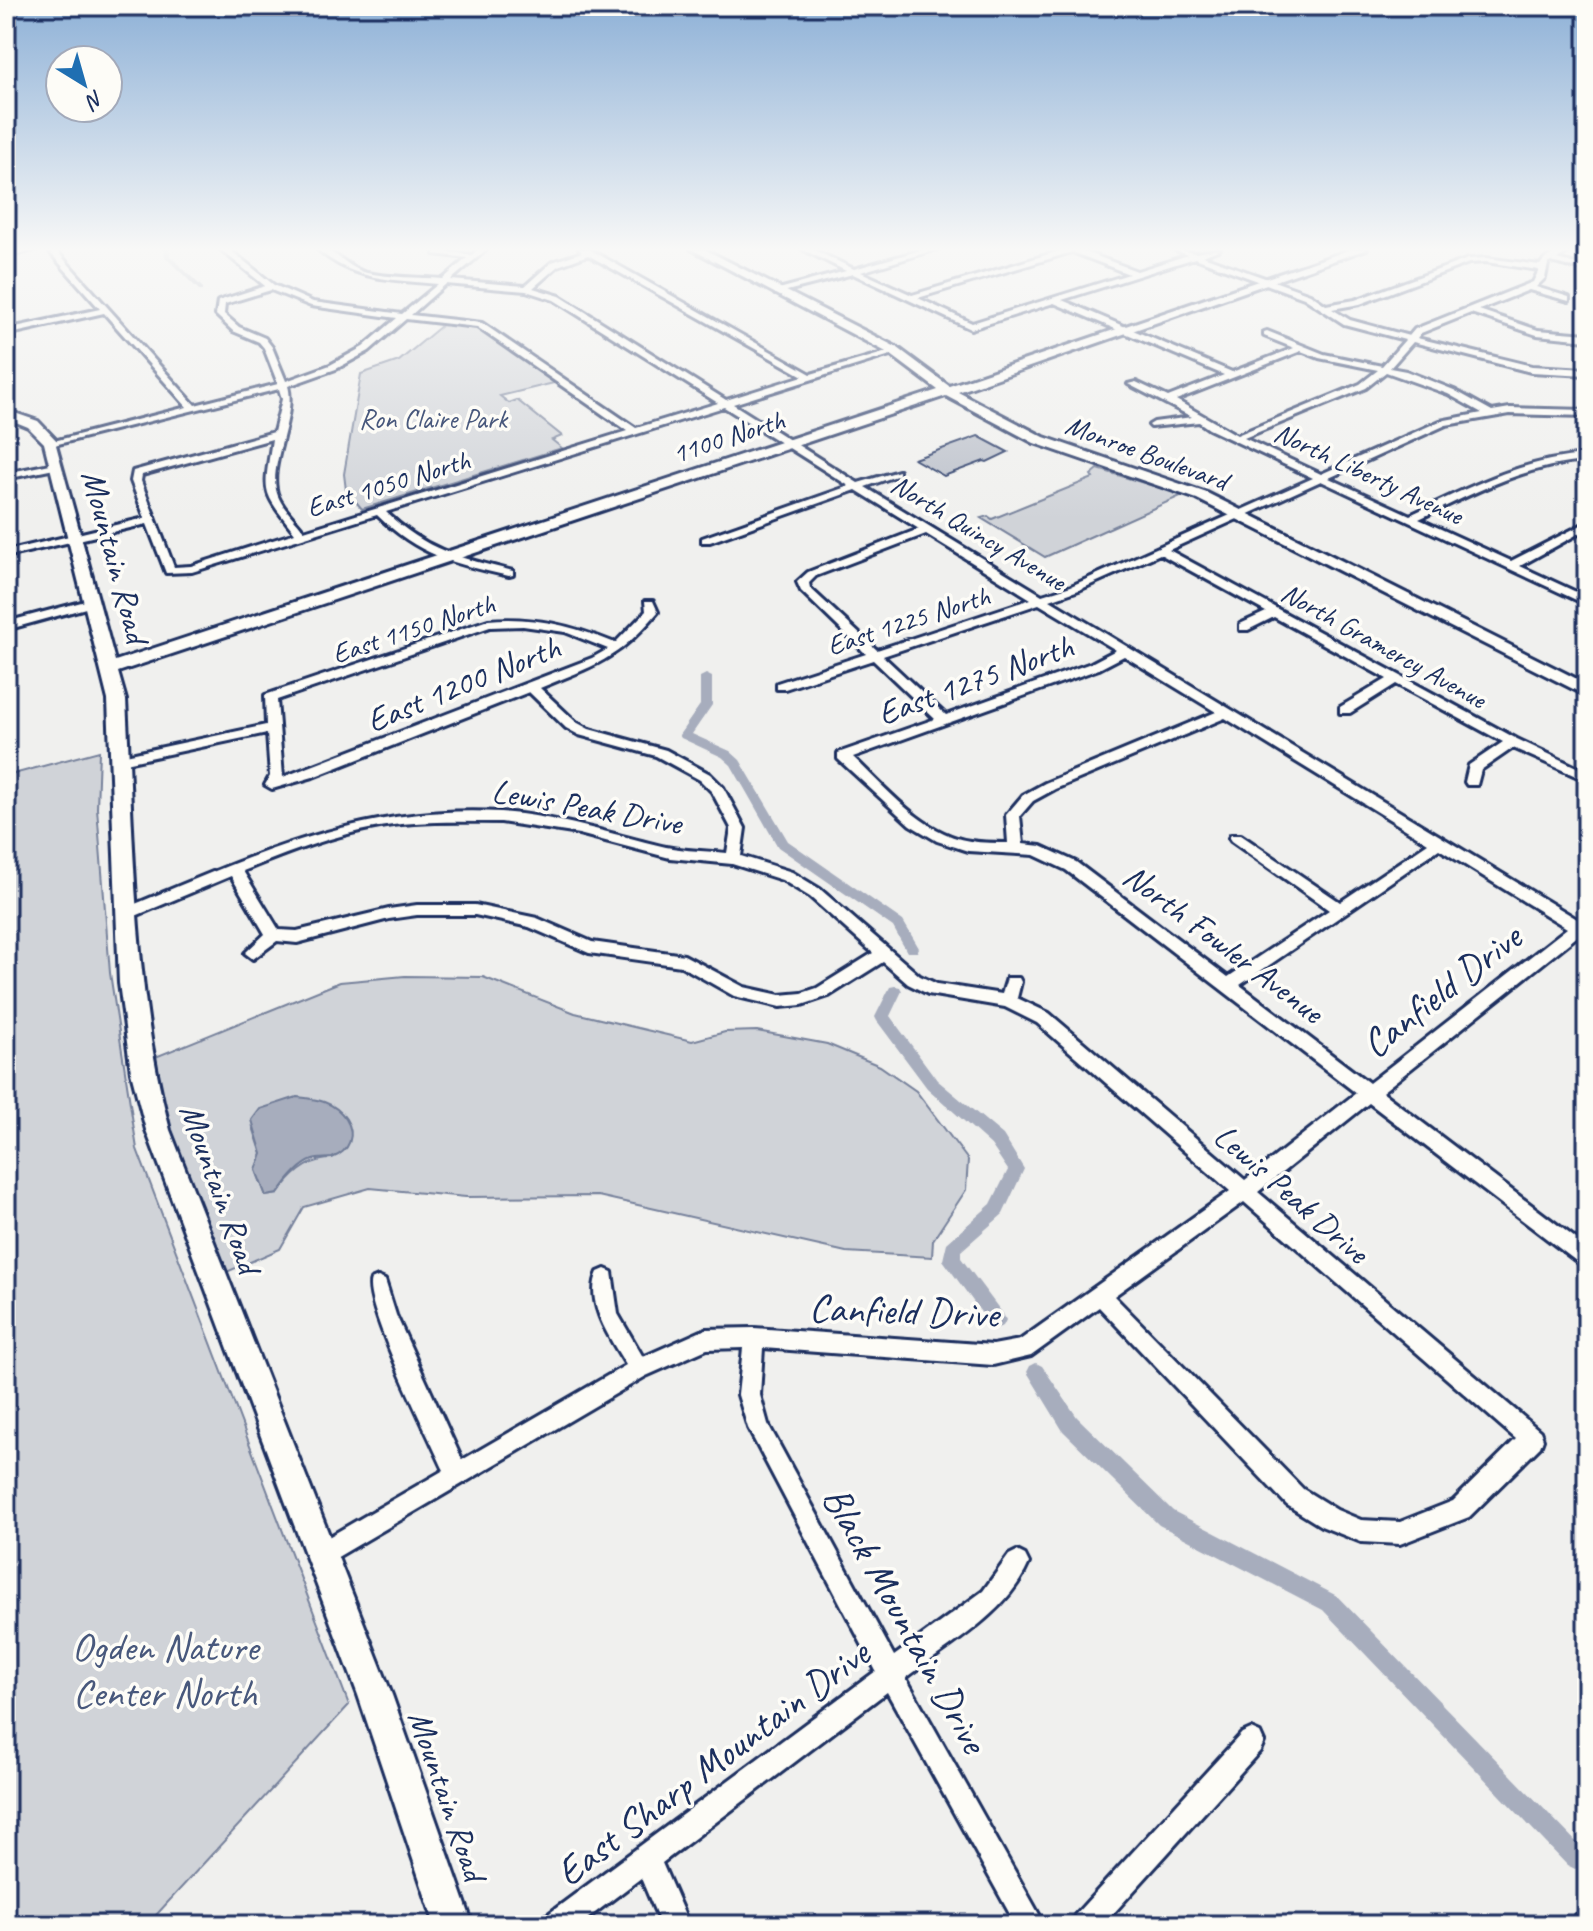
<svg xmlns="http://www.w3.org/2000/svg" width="1593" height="1931" font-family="Caveat,sans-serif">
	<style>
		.green { fill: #d0d3d8; stroke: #76819b; stroke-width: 2; fill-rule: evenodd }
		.water { fill: #a7adbd; stroke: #6f7b97; stroke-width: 2 }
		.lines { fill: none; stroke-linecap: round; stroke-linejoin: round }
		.canal { fill: #a7adbd; fill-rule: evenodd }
		.building { fill: #bbc0ca; stroke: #1b2f5e; stroke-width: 2 }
		.street-casing { stroke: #1b2f5e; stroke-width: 6 }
		.secondary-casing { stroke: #1b2f5e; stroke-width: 6 }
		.street { fill: #fdfcf7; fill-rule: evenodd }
		.secondary { fill: #fdfcf7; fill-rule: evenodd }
		.labels { text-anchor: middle; stroke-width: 7; stroke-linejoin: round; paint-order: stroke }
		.far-park-label { font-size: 28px; fill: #48587c; stroke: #fdfcf7 }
		.far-street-label { font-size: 28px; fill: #1b2f5e; stroke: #fdfcf7 }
		.street-label { font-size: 34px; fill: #1b2f5e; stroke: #fdfcf7 }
		.near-street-label { font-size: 40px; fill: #1b2f5e; stroke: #fdfcf7 }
		.near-park-label { font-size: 40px; fill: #48587c; stroke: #fdfcf7 }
	</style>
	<rect width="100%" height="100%" fill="#f0f0ee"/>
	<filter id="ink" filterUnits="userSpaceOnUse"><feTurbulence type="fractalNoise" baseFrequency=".0125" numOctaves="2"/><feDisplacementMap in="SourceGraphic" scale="16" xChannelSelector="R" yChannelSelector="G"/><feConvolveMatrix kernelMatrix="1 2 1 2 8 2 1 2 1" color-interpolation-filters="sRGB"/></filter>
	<g filter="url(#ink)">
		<path class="green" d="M447,321L477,325L558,382L500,396L509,403L517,400L562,436L552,440L562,448L362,509L346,490L344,474L361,374L399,361Z
			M1098,469L1183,495L1045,557L981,518L988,516L992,519L1093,478L1091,475Z
			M99,751L97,808L110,973L137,1149L349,1705L147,1925H6V776Z
			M405,976L483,977L575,1013L692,1041L725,1032L757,1031L827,1044L880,1066L916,1091L968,1160L966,1190L933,1240L932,1257L846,1252L598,1196L466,1197L370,1188L304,1207L280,1249L222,1274L167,1133L148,1060L340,982ZM253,1127L328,1159C306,1161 291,1176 278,1194L266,1196L256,1170L262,1154Z"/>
		<path class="water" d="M297,1097C316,1099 334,1101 346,1119C356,1135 350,1151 332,1158C326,1159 319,1158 313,1160C299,1165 286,1182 278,1194L266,1196L256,1170L262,1154L252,1120L260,1109Z"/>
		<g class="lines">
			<path class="canal" d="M164,249H170V256L203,288V290H199L165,257Z
				M706,674L712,677V705L692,734L730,751L740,760L788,841L903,921L919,948L917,952H907L893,927L778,847L731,765L722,757L681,738L679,735L700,705V677Z
				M895,986L900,987L902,991L890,1016L937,1080L1003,1135L1024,1169L1003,1214L961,1251V1258L1003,1314L1006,1320L1003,1326L997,1328L991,1326L943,1260L947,1243L991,1204L1008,1170L991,1145L927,1088L877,1021L875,1017L890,987Z
				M1036,1363L1042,1366L1077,1417L1173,1511L1337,1596L1583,1849L1587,1857L1583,1865L1575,1869L1567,1865L1323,1610L1159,1525L1063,1431L1027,1372L1030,1366Z"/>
		</g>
		<path class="building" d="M978,436L1008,452L987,462L984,461L944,476L914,459Z"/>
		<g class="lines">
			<defs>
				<path id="street" d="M23,249H38L6,257V253Z
					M47,249H55L195,405L278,384L264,348L259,342L233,331L216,315L218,301L265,286L220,249H229L274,285L313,302L402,314L438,284C391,279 355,282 317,249C335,249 349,269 367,273C391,278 418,277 443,279L467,258L435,254V250L472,255L478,249H487L451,280L525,286L552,262L582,252L579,249H589L811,374L897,349V353L733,404L858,483L899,471V475L865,487L1042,595L1071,586L1313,478L1209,429L1199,422L1151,427L1149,425L1154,422L1192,417L1128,384L1136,382L1168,397L1224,375L1054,303L971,329L853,274L775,294V290L846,271L802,249H812L854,269L925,249H938L861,272L912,295L1066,249H1077L1137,271L1188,255L1173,249L1195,253L1220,249L1203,256L1310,294L1326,305L1355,300L1468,259L1486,258L1540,265C1546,256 1559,249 1572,249L1557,259L1587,267V271L1551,262L1548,264L1545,278L1536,287L1569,297V301L1529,290L1479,310L1538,330L1587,334V340L1537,335L1471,313L1421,333L1417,338L1532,366L1587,369V375L1531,372L1413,342L1390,368L1406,371L1454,390L1492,411L1510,408L1587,410V416L1510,414L1446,425L1329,478L1410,515C1468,488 1522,459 1587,455V461C1525,465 1474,493 1419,519L1511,561L1587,522V529L1520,566L1587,597V605L1321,481L1169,550L1517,739L1587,772V781L1513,748L1481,770L1477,785H1467L1465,782L1469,765L1503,742L1396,684L1350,713H1340V707L1387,679L1274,617L1248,630H1240V624L1266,612L1160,554L1079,590L1050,600L1577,919L1587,914V937L1579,935L1382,1092L1587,1247V1267L1580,1264L1369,1103L1258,1192L1540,1431L1543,1439L1540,1447L1469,1517L1400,1544L1361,1542L1321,1526L1287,1505L1099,1307L1031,1356L993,1365L763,1348L760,1395L768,1424L894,1656L983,1591L1009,1555L1017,1551L1025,1555L1029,1563C1007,1614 949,1645 906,1678L1045,1925H1016L887,1692L662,1863L689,1925H661L641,1878L579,1925H543L547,1915L876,1671L748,1428L738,1395L743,1348L707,1349L646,1376L329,1562L321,1565L313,1562L310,1554L313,1546L444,1470C431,1441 361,1301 371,1280L378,1277L385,1280L396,1315L462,1460L626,1365C611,1340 584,1302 598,1272L605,1269L612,1272L618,1314L643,1357L706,1329L754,1328L993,1345L1020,1340L1230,1191L1037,1023L1005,1007L928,994L908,984L883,962L829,996L802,1005L780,1007L734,996L681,966L589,953L529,927L475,915H417L389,919L297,943L277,941L253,959L245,953L265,934L231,876L133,917H123L120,913L123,909C250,857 358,804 500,812C557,816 611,834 666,847C686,851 707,851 727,853L731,828L712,792L700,780L656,756L579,735L566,728L529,692L313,777L272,789L265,785L270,776L267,733L121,764L114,760L121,756L266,725L265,695L488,620C534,616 573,626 615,643L646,611L645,601H653L658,612C619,659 594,666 540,688L576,722L589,729L666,750L710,774L723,787L745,828L741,856L792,872L820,889L920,976L937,984L1002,994L1007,978H1019L1021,982L1017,998L1049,1013L1245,1180L1356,1093L1066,870L1034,855L968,851L937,841L910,825L838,759V753L935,719L873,660L785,689H777V683L866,654L801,591L797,582L808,572L919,529L856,490L710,542H702V538L849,486L724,407L386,512C426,551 461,558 513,571V575L509,576C454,564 418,555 377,515L192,572L166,573L147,524L6,557V551L145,518L131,481L133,471L274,432L282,399L279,389L46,447V443L187,407L104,313L6,335V329L100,309ZM1072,252L1129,274L972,323L918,298ZM588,255L803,376L726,400L560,296L533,288L558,266ZM1195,258L1304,298L1344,324L1405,340L1382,366L1324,354L1267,331L1264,332V336L1294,348L1232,372L1062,300ZM1486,262L1539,270L1533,282L1415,329L1409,336L1350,320L1332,309L1360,304L1469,263ZM446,284L526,291L554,300L718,403L636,428L482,323L411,315ZM271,290L311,306L397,318L363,347L330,365L286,381L272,347L265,338L239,327L224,314L225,304ZM406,319L477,327L627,431L304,531C296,520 283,509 278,496C266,468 297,417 288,386L336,369L369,351ZM1301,351L1319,358L1378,370L1360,384L1237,435L1176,400ZM1386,372L1448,394L1482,413L1440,421L1321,474L1244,438L1366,388ZM272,439C264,494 260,489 295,533L191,566L174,567L141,481L142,475ZM926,534L1031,599L877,650L810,588L809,583L816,576ZM1039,604L1116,650L1091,663L946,715L883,656ZM523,626L565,632L608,649L592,658L283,777L277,700L490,627ZM1124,656L1216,712L1045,783L1023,795L1006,815L1008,843C996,843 982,843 970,841C923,834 886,788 853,757L1099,669ZM1225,718L1428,843L1340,902L1241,835H1231L1229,838L1231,841L1329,910L1228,977L1076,862L1041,846L1023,844L1020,816L1033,801L1055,789ZM501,822L579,834L670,858L732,864L782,880L810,897L873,953L817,988L802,993L780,995L744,987L684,955L592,942L537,918L475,905H417L389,909L297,931L279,930L243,871C297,849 356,826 415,823C443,821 472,822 501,822ZM1439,849L1567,928L1369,1083L1240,985ZM1244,1202L1516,1439L1453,1501L1400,1522L1361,1520L1337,1510L1303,1489L1114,1296Z
					M55,463L60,466L59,468L6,479V473Z
					M89,600L95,604L93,606L6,630V622Z
					M1251,1729L1260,1733L1264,1742L1260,1751L1103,1925H1071L1075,1915L1242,1733Z
					M1587,1910V1925H1572L1576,1915Z"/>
				<path id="secondary" d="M691,249H704L898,348L949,386L1352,249H1367L958,392L1044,437L1207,493L1587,684V696L1197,499L1034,443L946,396L118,672L126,700C134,844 133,990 170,1130L392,1695L473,1925H435L358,1695L146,1130L131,1072L119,983L108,700L44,443L28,427L6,418V410L38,421L58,442L56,445L115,661L938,390L890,354Z"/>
			</defs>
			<use href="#street" class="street-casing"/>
			<use href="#secondary" class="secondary-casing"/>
			<use href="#street" class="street"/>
			<use href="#secondary" class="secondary"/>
		</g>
	</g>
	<linearGradient id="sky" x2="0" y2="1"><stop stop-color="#8eb1d7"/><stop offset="0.48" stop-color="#f8f8f7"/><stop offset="1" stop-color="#f8f8f7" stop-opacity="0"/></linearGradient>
	<rect width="1593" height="519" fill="url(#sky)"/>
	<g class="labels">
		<g class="far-park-label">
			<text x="433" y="428">Ron Claire Park</text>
		</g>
		<g class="far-street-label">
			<text transform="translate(728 436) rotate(-18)" y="10">1100 North</text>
			<text transform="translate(1147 452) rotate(20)" y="10">Monroe Boulevard</text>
			<text transform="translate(1369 473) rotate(25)" y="10">North Liberty Avenue</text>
			<text transform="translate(388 483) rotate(-17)" y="10">East 1050 North</text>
			<text transform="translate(979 532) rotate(31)" y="10">North Quincy Avenue</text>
			<text transform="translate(908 620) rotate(-18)" y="10">East 1225 North</text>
			<text transform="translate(413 628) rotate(-18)" y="10">East 1150 North</text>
			<text transform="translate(1384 645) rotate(29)" y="10">North Gramercy Avenue</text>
		</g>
		<g class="street-label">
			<text transform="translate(116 556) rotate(75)" y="12">Mountain Road</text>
			<text transform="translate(975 679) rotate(-20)" y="12">East 1275 North</text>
			<text transform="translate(463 683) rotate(-22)" y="12">East 1200 North</text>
			<text transform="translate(587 806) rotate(10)" y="12">Lewis Peak Drive</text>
			<text transform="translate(1224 943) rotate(37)" y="12">North Fowler Avenue</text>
			<text transform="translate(221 1188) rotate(70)" y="12">Mountain Road</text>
			<text transform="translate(1292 1193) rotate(41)" y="12">Lewis Peak Drive</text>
			<text transform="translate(448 1795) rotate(71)" y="12">Mountain Road</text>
		</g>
		<g class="near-street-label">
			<text transform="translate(1441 990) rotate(-38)" y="14">Canfield Drive</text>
			<text transform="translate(904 1310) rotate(2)" y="14">Canfield Drive</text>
			<text transform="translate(906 1619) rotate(61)" y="14">Black Mountain Drive</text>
			<text transform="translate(712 1762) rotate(-37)" y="14">East Sharp Mountain Drive</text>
		</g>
		<g class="near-park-label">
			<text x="165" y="1660">Ogden Nature<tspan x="165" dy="46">Center North</tspan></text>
		</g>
	</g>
	<rect width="1593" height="1931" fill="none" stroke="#fdfcf7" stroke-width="32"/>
	<rect x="16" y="16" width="1561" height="1899" fill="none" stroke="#1b2f5e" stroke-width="3" filter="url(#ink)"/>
	<g transform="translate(84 84) rotate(143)"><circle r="38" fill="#fdfcf7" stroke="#a3aaba" stroke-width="2"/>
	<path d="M0-6L14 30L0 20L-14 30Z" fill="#1f6fb2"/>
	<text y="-12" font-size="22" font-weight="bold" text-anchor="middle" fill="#1b2f5e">N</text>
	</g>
</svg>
